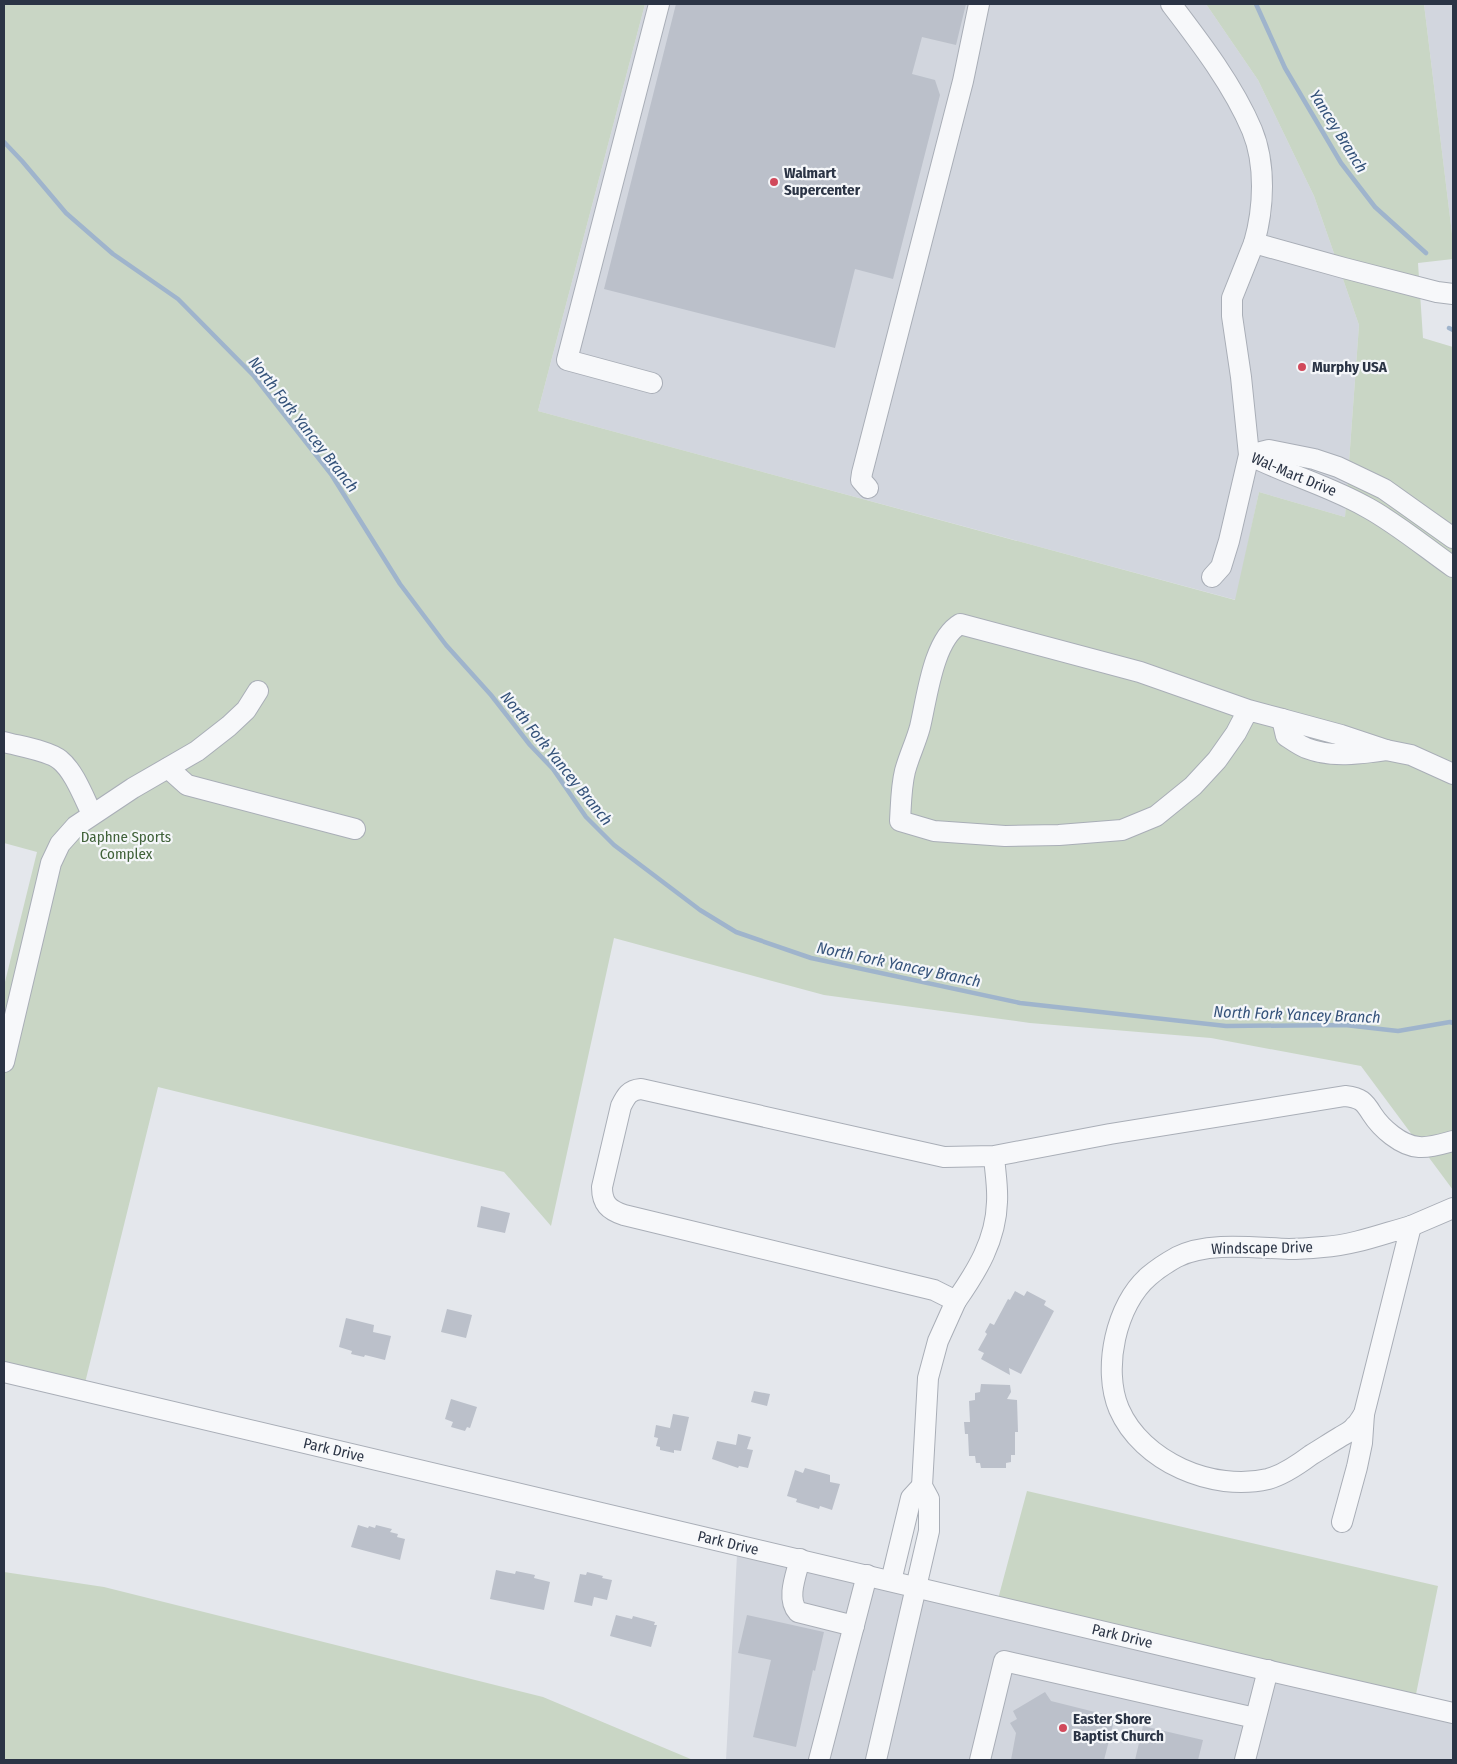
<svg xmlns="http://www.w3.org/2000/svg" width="1457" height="1764" font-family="'Fira Sans Condensed',sans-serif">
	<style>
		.built { fill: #d2d6de }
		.green { fill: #c9d6c5 }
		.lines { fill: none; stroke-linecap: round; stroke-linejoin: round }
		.stream { stroke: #9fb4cc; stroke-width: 4.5 }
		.building { fill: #bbc0ca }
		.minor-casing { stroke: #a9aeb7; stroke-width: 22 }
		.minor { stroke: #f7f8fa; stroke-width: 20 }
		.poi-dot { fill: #d1495b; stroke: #f4f6f9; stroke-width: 2 }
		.labels { text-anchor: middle; stroke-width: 4.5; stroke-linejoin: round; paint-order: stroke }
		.poi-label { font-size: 15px; font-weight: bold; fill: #2b3445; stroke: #f4f6f9; text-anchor: start }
		.street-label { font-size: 15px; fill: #2b3445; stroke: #f4f6f9 }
		.park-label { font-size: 15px; fill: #3f6138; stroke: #f4f6f9 }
		.water-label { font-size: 16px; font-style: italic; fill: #34527a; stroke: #f4f6f9 }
	</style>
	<rect width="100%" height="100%" fill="#e4e7ec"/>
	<path class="built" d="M645,4H1206L1258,80L1314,196L1359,325L1345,517L1259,492L1236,600L538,411Z
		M1424,4H1453V242Z
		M738,1536L1453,1708V1760H726Z"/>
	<path class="green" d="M4,4H645L538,411L1235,600L1259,492L1345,517L1359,325L1314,196L1258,80L1206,4H1424L1453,242V259L1418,263L1423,338L1453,347V1190L1361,1066L1211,1038L1030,1023L824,995L614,938L551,1226L504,1172L158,1087L83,1391L4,1372V986L37,852L4,843Z
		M1027,1491L1438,1586L1415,1699L998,1599Z
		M4,1572L104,1587L543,1697L693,1760H4Z"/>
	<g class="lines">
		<path class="stream" d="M1256,4L1285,68L1341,163L1375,207L1426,253
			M4,142L22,161L66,213L113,254L178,299L254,376L331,474L400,584L446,645L491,695L530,745L553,769L586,817L614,845L700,910L736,932L811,958L1020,1003L1226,1026L1345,1025L1398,1031L1450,1022L1453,1023
			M1449,328L1453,330"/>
	</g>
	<path class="building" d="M676,4H966L956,45L922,37L912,74L935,80L940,95L893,279L855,269L835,348L604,289Z
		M481,1206L510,1213L505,1233L477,1227Z
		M1015,1291L1024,1296L1027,1291L1046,1301L1044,1305L1054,1311L1021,1374L1009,1368L1010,1375L981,1359L984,1353L978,1350L987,1334L985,1332L990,1323L994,1325L1008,1299L1010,1300Z
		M447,1309L472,1315L466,1338L441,1332Z
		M346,1318L374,1325L373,1332L391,1336L385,1360L365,1355L364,1357L351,1354L352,1351L339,1347Z
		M981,1384L1010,1385L1011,1392L1007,1399L1017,1400L1018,1432H1015V1455H1011V1462L1006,1463V1468H981L980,1463H976L975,1456H969L968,1434H965L964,1422H970L969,1401L975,1400V1393L980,1392Z
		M754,1391L770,1394L767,1406L751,1402Z
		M451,1399L477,1407L470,1428L467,1427L465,1431L451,1427L453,1422L445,1419Z
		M673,1414L689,1417L681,1451L674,1450V1453L660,1450V1447L656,1446L658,1438L654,1437L656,1425L670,1428Z
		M738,1434L751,1437L747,1449L753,1450L748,1468L739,1466L738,1468L712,1459L717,1441L736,1445Z
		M805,1468L830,1475V1482L840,1484L832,1510L820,1506L819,1509L796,1502L797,1499L787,1496L795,1470L803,1473Z
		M358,1525L368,1528L369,1526L375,1528L376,1525L392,1529L390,1532L398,1534L397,1537L405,1539L400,1560L351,1547Z
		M496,1570L515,1574L516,1571L535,1575L534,1578L550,1582L544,1610L490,1599Z
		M587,1572L603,1576L602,1578L612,1580L607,1600L594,1597L592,1606L574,1602L580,1574L586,1575Z
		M616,1615L632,1619L633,1616L655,1622L654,1625H657L651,1647L610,1636Z
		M747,1615L824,1632L815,1671L813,1670L796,1747L753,1737L771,1660L738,1653Z
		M1045,1692L1051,1701L1115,1717L1104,1760H1011L1016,1733L1010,1723L1017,1719L1013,1711Z
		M1143,1726L1203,1740L1198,1760H1135Z"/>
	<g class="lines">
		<defs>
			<g id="minor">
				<path d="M1171,4C1200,42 1233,85 1252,130C1266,164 1264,208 1254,243L1344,268L1437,292L1453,294"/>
				<path d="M652,383L567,360L659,4"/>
				<path id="s1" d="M1249,455C1288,475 1330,486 1368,508C1397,524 1426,548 1453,567"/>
				<path d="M1249,455L1269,450L1314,459L1338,467L1384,489L1453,538"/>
				<path d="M868,488L861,480L862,473L963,81L979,4"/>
				<path d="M1212,577L1221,567L1229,541L1249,455L1241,377L1232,316V298L1254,243"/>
				<path d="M1248,710L1236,733L1217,760L1193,786L1156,816L1122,830L1059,835L1005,836L934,831L900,821C901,805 901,787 905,771C909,756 916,742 920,727C927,698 933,640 960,624L1140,672L1248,710L1282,719"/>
				<path d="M1282,719L1341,735L1386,750C1359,754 1332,758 1306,748C1299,745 1292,740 1286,736Z"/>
				<path d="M4,742C18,746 50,751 60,760C74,771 84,798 92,814"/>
				<path d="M1386,750L1411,755L1453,774"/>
				<path d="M168,768L187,785L355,829"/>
				<path d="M4,1062L51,863L60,844L76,826L133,788L197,751L229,726L246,710L258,691"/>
				<path d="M994,1156C995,1171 998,1187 997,1202C996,1240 977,1271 956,1301L934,1290L624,1215C609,1210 602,1204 602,1187L621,1106C626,1096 629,1090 641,1089L944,1157L994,1156L1110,1134L1345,1096C1361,1098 1364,1101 1372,1114C1381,1128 1401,1146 1419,1147C1430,1148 1442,1144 1453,1141"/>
				<path d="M1411,1226L1364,1414C1361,1418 1359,1423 1355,1426C1352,1431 1345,1434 1340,1437C1330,1443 1321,1449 1311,1455C1299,1464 1283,1475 1268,1479C1213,1492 1142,1462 1119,1409C1102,1369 1116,1304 1149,1276C1157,1269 1168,1262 1177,1257C1208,1241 1256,1248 1289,1249C1301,1249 1312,1248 1323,1247C1354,1245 1382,1234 1411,1226Z"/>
				<path d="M1411,1226L1453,1208"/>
				<path id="s2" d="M4,1372L1270,1671L1453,1713"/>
				<path d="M1342,1522L1357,1467L1362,1443L1364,1414"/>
				<path d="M800,1559C796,1575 786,1599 798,1612L854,1626"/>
				<path d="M891,1581L911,1498L922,1486"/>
				<path d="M819,1760L867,1575"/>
				<path d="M876,1760L929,1531V1499L922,1486L928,1378L938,1341L956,1301"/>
				<path d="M980,1760L1004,1661L1255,1718"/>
				<path d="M1245,1760L1268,1670"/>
			</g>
		</defs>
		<use href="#minor" class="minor-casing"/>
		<use href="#minor" class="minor"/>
	</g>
	<g class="poi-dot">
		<circle cx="774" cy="182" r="5"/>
		<circle cx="1302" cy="367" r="5"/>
		<circle cx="1063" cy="1728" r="5"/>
	</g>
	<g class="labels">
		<g class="poi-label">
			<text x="784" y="178">Walmart<tspan x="784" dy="17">Supercenter</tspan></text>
			<text x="1312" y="372">Murphy USA</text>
			<text x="1073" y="1724">Easter Shore<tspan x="1073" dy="17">Baptist Church</tspan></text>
		</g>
		<g class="street-label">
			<text dy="5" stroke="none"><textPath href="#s1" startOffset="49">Wal-Mart Drive</textPath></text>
			<text transform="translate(1262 1248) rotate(-1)" y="5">Windscape Drive</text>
			<text dy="5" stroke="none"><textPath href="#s2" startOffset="339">Park Drive</textPath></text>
			<text dy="5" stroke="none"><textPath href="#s2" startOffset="744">Park Drive</textPath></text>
			<text dy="5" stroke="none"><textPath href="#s2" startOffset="1149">Park Drive</textPath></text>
		</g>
		<g class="park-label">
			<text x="126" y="842">Daphne Sports<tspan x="126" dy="17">Complex</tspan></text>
		</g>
		<g class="water-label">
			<text transform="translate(1339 131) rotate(58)" y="6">Yancey Branch</text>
			<text transform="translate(304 424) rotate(52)" y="6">North Fork Yancey Branch</text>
			<text transform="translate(557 758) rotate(51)" y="6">North Fork Yancey Branch</text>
			<text transform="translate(899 964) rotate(12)" y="6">North Fork Yancey Branch</text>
			<text transform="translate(1297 1014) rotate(2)" y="6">North Fork Yancey Branch</text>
		</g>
	</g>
	<rect width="1457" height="1764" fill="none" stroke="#2b3445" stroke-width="10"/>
</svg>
